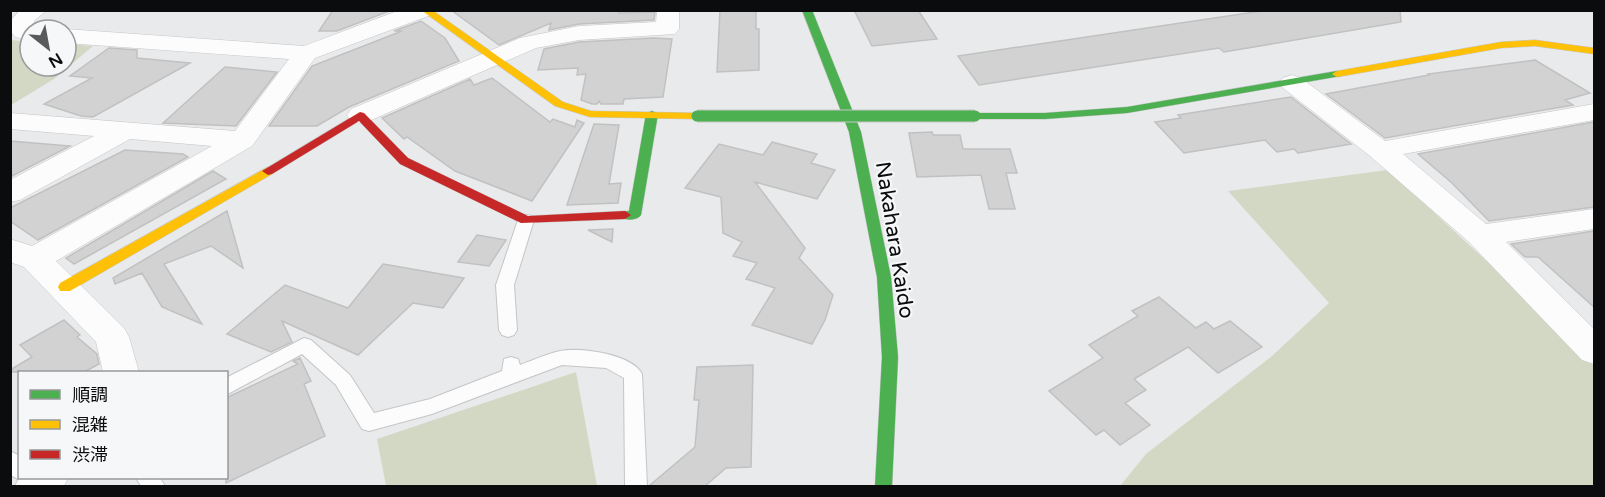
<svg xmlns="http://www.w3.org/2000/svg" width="1605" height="497" font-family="'Varela Round','Noto Sans JP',sans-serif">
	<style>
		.green { fill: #d2d8c4 }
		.building { fill: #d2d2d2; stroke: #c1c1c1; stroke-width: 1.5 }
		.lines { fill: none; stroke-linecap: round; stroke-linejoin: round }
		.lane-casing { stroke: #c4c5c6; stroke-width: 2 }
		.street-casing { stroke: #c4c5c6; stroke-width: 1 }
		.fast-casing { stroke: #c4c5c6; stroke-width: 1 }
		.slow-casing { stroke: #c4c5c6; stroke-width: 1 }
		.jam-casing { stroke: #c4c5c6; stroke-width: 1 }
		.lane { fill: #fcfcfc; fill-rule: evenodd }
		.street { fill: #fcfcfc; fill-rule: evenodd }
		.fast { fill: #4caf50; fill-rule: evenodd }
		.slow { fill: #ffc107; fill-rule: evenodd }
		.jam { fill: #c62828; fill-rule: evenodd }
		.fast-bridge-casing { stroke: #c4c5c6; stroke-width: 13; stroke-linecap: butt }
		.fast-bridge { stroke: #4caf50; stroke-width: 11 }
		.labels { text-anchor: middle; stroke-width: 4.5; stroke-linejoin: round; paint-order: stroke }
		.street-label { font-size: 21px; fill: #0b0c0d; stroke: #f5f7f9 }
	</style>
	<rect width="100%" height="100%" fill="#e9eaeb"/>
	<path class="green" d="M11,40L30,42V66H66V44L93,46L54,79L11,105Z
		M1388,170L1560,329L1594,366V486H1120L1146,454L1272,356L1329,303L1228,191Z
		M576,372L597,486H386L377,439Z"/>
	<path class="building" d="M333,10H392L337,31H319Z
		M451,10H619V13L655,12L654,20L579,24L549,30L551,23L499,45Z
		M720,10H756V29H759V70L717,72Z
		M854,10H918L937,39L872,46Z
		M1268,10H1400L1401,22L1224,52L1219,48L979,85L958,56Z
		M421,21L445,38L459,61L349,107L317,126H269L312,66L402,31H394Z
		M653,38L672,39L663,97L624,99L623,104H601L599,101L597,104H592L581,100L586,74L577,75L578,68L538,70L544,49L579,42Z
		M109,48L137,50V58L190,63L93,117L81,116L44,104L92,78L70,76Z
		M1535,60L1590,93L1565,100L1573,105L1385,138L1326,94L1429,75L1428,74Z
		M225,67L277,72L236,126L163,123Z
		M492,78L550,122L553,119L575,127L577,120L584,123L532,201L455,171L407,137L404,139L382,118L470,79L474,85Z
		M1291,97L1351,144L1298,153L1294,149L1277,152L1265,140L1184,153L1155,122L1181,118L1178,115Z
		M1594,122V207L1489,221L1452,183L1418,154Z
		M594,124L619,125L609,184L621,183L618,203L567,205Z
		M932,132L933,135H960L963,149H1010L1017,173H1006L1015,209H989L981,175L917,177L909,133Z
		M10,141L70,146L10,177Z
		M772,142L817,154L811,163L835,170L817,199L755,182L805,248L799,258L833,295L825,320L812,344L752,325L775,288L746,279L757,263L733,256L742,242L723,233L721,197L685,188L719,144L763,155Z
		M125,150L183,154L188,157L38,240L10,221V208Z
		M213,171L226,179L74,264L66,258Z
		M227,211L243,268L211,246L164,264L202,324L162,307L142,273L115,284L113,278Z
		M613,229L612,242L588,230Z
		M1594,231V307L1538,257H1525L1511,244Z
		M477,235L506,240L489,266L458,262Z
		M383,264L464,278L443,308L413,303L358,355L282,321L292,342L271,352L227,334L285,285L348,308Z
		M1159,297L1196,328L1206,322L1214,329L1230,321L1262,347L1218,373L1188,347L1134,379L1146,390L1125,403L1150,425L1120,445L1104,430L1096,435L1049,391L1103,358L1089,345L1138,316L1132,311Z
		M64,320L80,335L77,337L97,354L99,364L84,372H10V370L32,357L20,345Z
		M300,358L311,381L304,384L325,436L226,483V398L298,364L293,361Z
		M753,365L751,467L726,468L705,486H649L695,447L699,400H694L697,367Z"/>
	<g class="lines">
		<defs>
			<path id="lane" d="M526,215L532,216L534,220L514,285L517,330L514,335L508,337L502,335L499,330L496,285L518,220L520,216Z
				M304,338L311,340L350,375L374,413L430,399L502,371L504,359L511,357L518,359L520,365C533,360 547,354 560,351C581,347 632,354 642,374L647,486H625L624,378L606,368L562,365L432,414L369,431L362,429L336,385L302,354L226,395V378Z
				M10,451L20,456V478H27L20,480L10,475Z
				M136,478H160L165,486H141Z"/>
			<path id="street" d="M20,10H47L34,21L35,27L40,30H30V40L15,37L11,32L12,19Z
				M400,10H434L431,15L315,58L252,146L56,261L124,328L129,337L139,372H103L96,342L24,267L10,262V239L32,246L212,146L130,139L20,200L10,202V180L94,136L10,129V113L235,131L289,59L66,43V30H62L66,29L304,46Z
				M657,10H679V29L675,34L579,40L536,48L369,121L360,123L351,121L347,115L351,109L520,38L579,26L656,22Z
				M1292,75L1301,78L1385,141L1594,104V120L1403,154L1486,224L1594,209V229L1506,242L1594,329V364L1582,360L1469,242L1370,156L1283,88L1279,83L1283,78Z
				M20,476V478H68L64,486H15Z"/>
			<path id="fast" d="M802,10H812L861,132L891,277L898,357L892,486H875L882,357L877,277L849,132Z
				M1337,71L1341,72V76L1127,113L1045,119H975L969,116L975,113H1045L1127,107Z
				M652,111L658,114L641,215C637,221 623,221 619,215L620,212L629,211L646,114Z"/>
			<path id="slow" d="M421,10H432L563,102L591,111L697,113L703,116L697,119L590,117L555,106Z
				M1535,40L1594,48V54L1535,46L1501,48L1337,77L1332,74L1337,71L1501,42Z
				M268,167L274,171L272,174L70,291H60L58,287L60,283Z"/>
			<path id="jam" d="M360,112L364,113L408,158L528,216L625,211L631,215L625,219L521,223L400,164L359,121L272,174L268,175L262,171Z"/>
		</defs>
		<use href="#lane" class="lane-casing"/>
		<use href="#street" class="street-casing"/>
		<use href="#fast" class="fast-casing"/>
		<use href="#slow" class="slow-casing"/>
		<use href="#jam" class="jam-casing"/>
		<use href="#lane" class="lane"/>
		<use href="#street" class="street"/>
		<use href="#fast" class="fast"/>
		<use href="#slow" class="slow"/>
		<use href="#jam" class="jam"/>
		<defs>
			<path id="fast-bridge" d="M697,116H975"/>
		</defs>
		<use href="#fast-bridge" class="fast-bridge-casing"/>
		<use href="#fast-bridge" class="fast-bridge"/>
	</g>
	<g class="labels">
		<g class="street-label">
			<text transform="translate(895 240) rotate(81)" y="7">Nakahara Kaido</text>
		</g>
	</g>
	<rect width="1605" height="497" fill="none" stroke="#0b0c0d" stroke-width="24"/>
	<rect x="18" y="371" width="210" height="108" fill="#f5f7f9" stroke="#97999b" stroke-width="1.5"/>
	<rect x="30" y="390" width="30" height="9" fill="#4caf50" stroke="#97999b" stroke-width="1.5"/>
	<text x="72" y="401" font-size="18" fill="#0b0c0d">順調</text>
	<rect x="30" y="420" width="30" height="9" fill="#ffc107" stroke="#97999b" stroke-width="1.5"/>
	<text x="72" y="431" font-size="18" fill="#0b0c0d">混雑</text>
	<rect x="30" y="450" width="30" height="9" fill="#c62828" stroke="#97999b" stroke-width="1.5"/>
	<text x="72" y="461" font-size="18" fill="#0b0c0d">渋滞</text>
	<g transform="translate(48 48) rotate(149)"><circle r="28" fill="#f5f7f9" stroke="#97999b" stroke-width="1.5"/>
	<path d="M0-4.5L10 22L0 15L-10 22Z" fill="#595a5b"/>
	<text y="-9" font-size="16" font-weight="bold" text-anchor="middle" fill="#0b0c0d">N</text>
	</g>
</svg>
